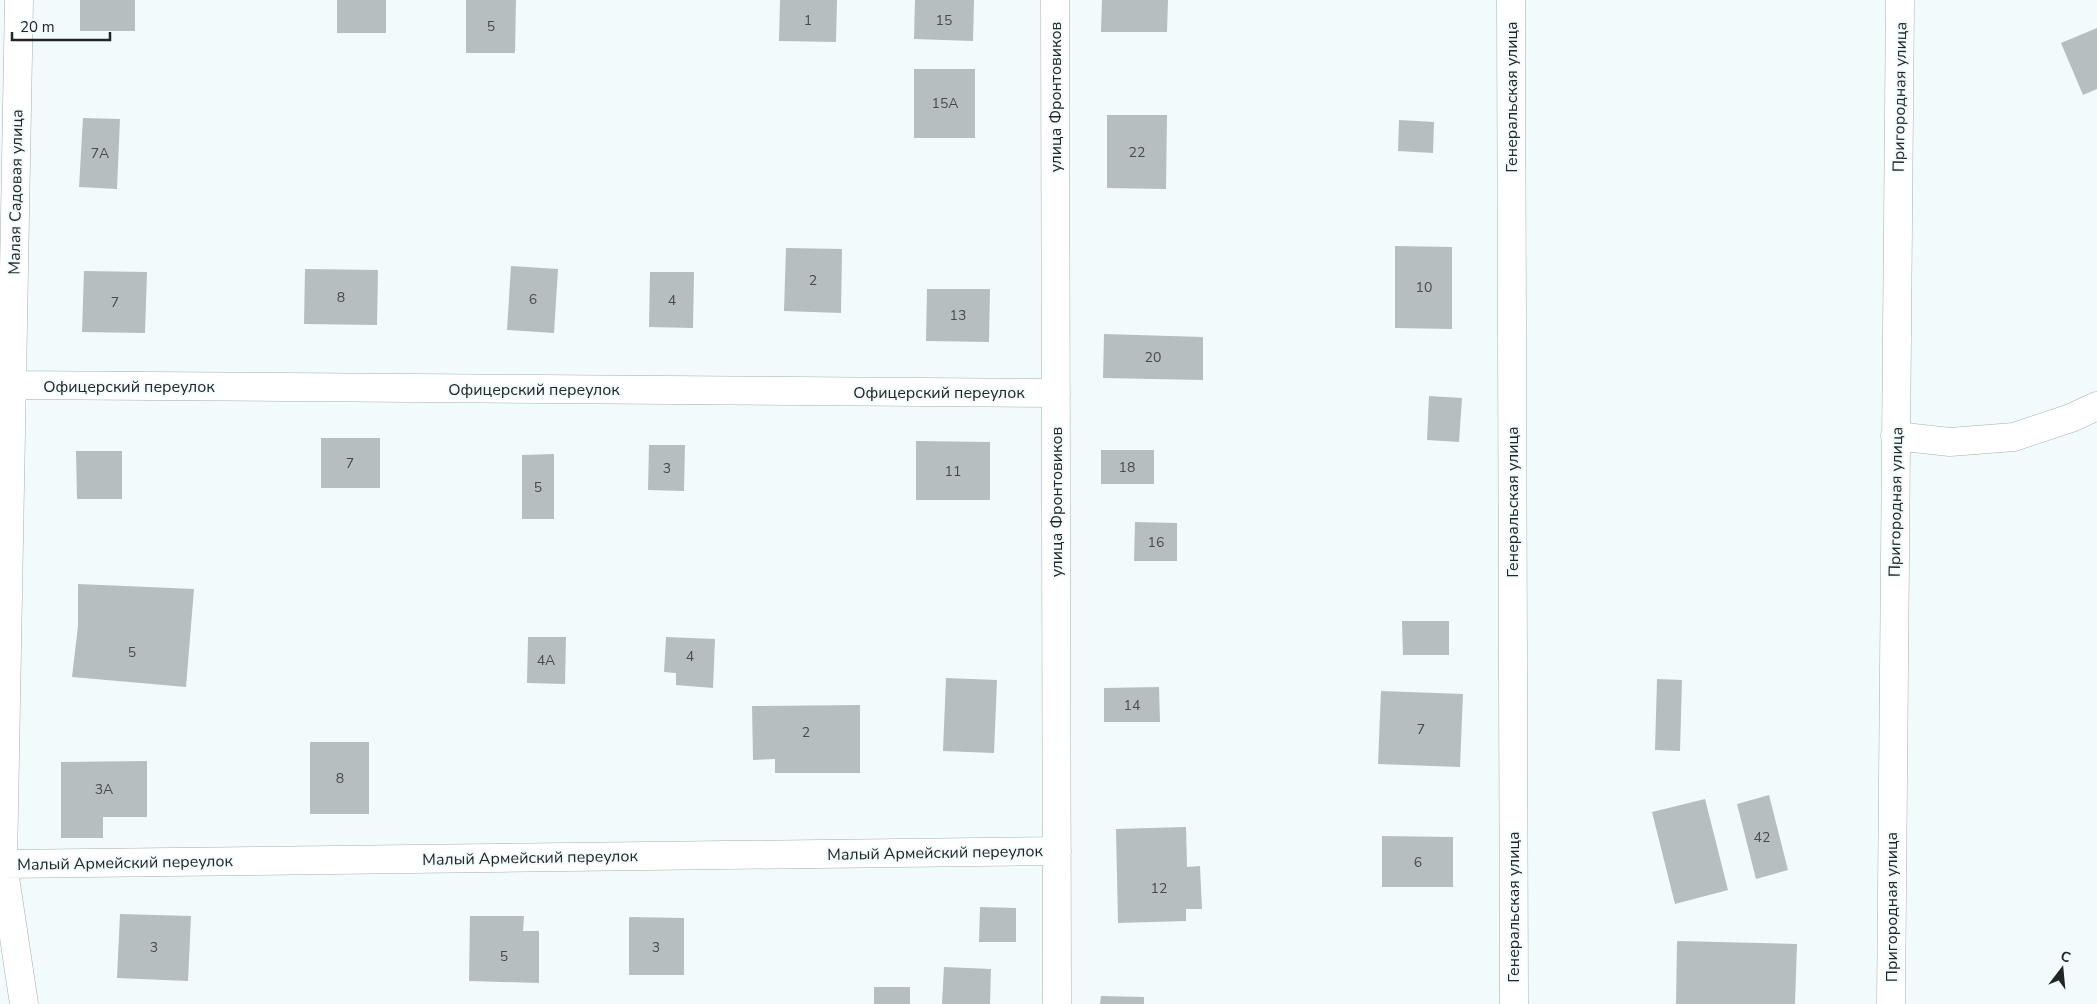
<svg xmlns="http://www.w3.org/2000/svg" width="2097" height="1004" font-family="'Nunito Sans',sans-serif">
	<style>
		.building { fill: #b6bec0 }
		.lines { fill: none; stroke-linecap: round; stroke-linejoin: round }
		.minor-casing { stroke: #a6aeaf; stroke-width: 29 }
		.minor { stroke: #fff; stroke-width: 28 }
		.labels { text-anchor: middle; stroke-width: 4; stroke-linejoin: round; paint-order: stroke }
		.number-label { font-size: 14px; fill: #464b4c }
		.street-label { font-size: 16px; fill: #212525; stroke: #f2fbfc }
	</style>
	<rect width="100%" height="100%" fill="#f2fbfc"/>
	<path class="building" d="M80,0H135V31H80Z
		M337,0H386V33H337Z
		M466,0H516L515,53H466Z
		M780,0H837L836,42L779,41Z
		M915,0H974L973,41L914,39Z
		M1102,0H1168L1167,32H1101Z
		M2097,28V89L2083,95L2061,43Z
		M914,69H975V138H914Z
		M1107,115H1167L1166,189L1107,188Z
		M83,118L120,119L117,189L79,187Z
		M1399,120L1434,122L1433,153L1398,151Z
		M1395,246L1452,247V329L1395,328Z
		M786,248L842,249L841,313L784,311Z
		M511,266L558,269L554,333L507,330Z
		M305,269L378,270L377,325L304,324Z
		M84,271L147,272L145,333L82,332Z
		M650,272H694L693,328L649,327Z
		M927,289H990L989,342L926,341Z
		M1104,334L1203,337V380L1103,378Z
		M1429,396L1462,398L1459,442L1427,440Z
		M321,438H380V488H321Z
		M916,441L990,442V500H916Z
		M649,445H685L684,491L648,490Z
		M1101,450H1154V484H1101Z
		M76,451H122V499H77Z
		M554,454V519H522V455Z
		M1135,522L1177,523V561H1134Z
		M78,584L194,589L186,687L72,677L78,626Z
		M1402,621H1449V655H1403Z
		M528,637H566L565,684L527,683Z
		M666,637L715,639L713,688L676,685V673L664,672Z
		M946,678L997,680L994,753L943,751Z
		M1657,679L1682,680L1680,751L1655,750Z
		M1159,687L1160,722H1104V688Z
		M1381,691L1463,694L1460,767L1378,764Z
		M860,705V773H775V759L753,760L752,706Z
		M310,742H369V814H310Z
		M147,761V817H103V838H61V762Z
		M1769,795L1788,870L1756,879L1737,804Z
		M1705,799L1728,890L1675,904L1652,812Z
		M1186,827L1187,867L1200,866L1202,909H1186V921L1118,923L1116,829Z
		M1382,836L1453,837V887H1382Z
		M980,907L1016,908V942H979Z
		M120,914L191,916L188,981L117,978Z
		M470,916H524L523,931H539V983L469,981Z
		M629,917L684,918V975H629Z
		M1677,941L1797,944L1795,1004H1676Z
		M944,967L991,969L990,1004H942Z
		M874,987H910V1004H874Z
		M1101,996L1144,997V1004H1100Z"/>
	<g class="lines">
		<defs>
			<path id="minor" d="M19,0L3,864L24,1004
				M1055,0L1057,1004
				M1511,0L1514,1004
				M12,385L1056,393
				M1895,436L1950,442L2014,437L2071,418L2097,406
				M3,864L1057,851
				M1891,1004L1900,0"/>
		</defs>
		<use href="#minor" class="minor-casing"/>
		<use href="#minor" class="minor"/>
	</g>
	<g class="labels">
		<g class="number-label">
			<text x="808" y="25">1</text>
			<text x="944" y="25">15</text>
			<text x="491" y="31">5</text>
			<text x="945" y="108">15А</text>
			<text x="1137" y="157">22</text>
			<text x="100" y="158">7А</text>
			<text x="813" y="285">2</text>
			<text x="1424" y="292">10</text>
			<text x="341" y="302">8</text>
			<text x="533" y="304">6</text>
			<text x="672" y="305">4</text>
			<text x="115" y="307">7</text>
			<text x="958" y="320">13</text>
			<text x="1153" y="362">20</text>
			<text x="350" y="468">7</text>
			<text x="1127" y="472">18</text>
			<text x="667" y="473">3</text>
			<text x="953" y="476">11</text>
			<text x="538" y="492">5</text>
			<text x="1156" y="547">16</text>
			<text x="132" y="657">5</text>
			<text x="690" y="661">4</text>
			<text x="546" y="665">4А</text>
			<text x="1132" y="710">14</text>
			<text x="1421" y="734">7</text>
			<text x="806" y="737">2</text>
			<text x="340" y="783">8</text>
			<text x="104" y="794">3А</text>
			<text x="1762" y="842">42</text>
			<text x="1418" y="867">6</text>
			<text x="1159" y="893">12</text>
			<text x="154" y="952">3</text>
			<text x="656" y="952">3</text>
			<text x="504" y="961">5</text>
		</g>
		<g class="street-label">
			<text transform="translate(1055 97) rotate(-90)" y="6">улица Фронтовиков</text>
			<text transform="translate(1511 97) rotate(-90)" y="6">Генеральская улица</text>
			<text transform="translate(1899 97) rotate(-89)" y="6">Пригородная улица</text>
			<text transform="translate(15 192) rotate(-89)" y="6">Малая Садовая улица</text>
			<text x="129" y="392">Офицерский переулок</text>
			<text x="534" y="395">Офицерский переулок</text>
			<text x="939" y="398">Офицерский переулок</text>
			<text transform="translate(1056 502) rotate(-90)" y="6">улица Фронтовиков</text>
			<text transform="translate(1512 502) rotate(-90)" y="6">Генеральская улица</text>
			<text transform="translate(1895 502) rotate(-89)" y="6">Пригородная улица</text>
			<text transform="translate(935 852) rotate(-1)" y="6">Малый Армейский переулок</text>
			<text transform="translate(530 857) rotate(-1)" y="6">Малый Армейский переулок</text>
			<text transform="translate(125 862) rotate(-1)" y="6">Малый Армейский переулок</text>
			<text transform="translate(1513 907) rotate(-90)" y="6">Генеральская улица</text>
			<text transform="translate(1891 907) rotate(-90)" y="6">Пригородная улица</text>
		</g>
	</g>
	<g transform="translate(2062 969) rotate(16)" stroke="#f2fbfc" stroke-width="4" paint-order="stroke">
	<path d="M0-4L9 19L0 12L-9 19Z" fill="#212525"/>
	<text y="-8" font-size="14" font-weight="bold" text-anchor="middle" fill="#212525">С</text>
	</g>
	<path d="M12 32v8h98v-8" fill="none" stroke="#212525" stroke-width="2.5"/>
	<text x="20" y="32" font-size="15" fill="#212525" stroke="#f2fbfc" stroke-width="4" paint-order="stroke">20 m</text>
</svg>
